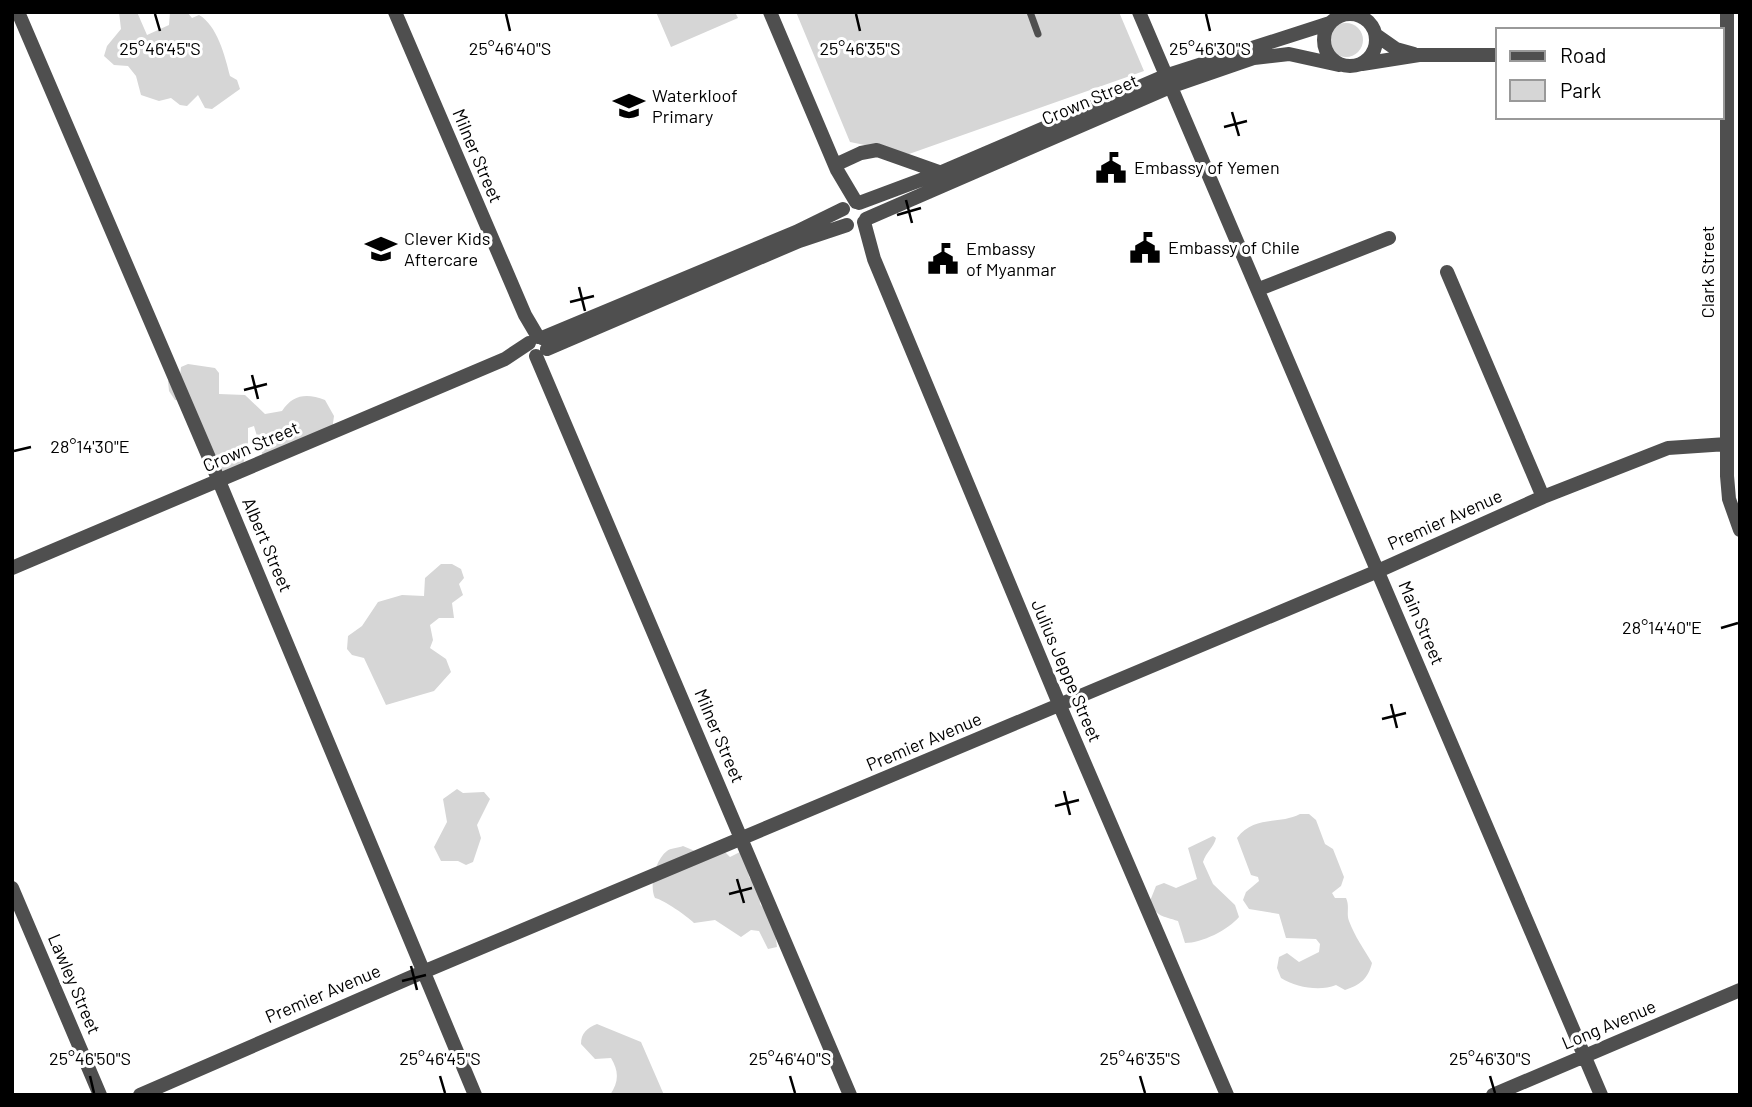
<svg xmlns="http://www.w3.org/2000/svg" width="1752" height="1107" font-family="Barlow,sans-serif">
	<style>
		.green { fill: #d6d6d6 }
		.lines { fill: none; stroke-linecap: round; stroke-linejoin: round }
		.service { stroke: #4f4f4f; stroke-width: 7 }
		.minor { stroke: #4f4f4f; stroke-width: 14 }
		.ticks { fill: none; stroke: #000; stroke-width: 2.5 }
		.labels { text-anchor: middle; stroke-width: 6; stroke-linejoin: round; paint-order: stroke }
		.poi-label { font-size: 18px; fill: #000; stroke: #fff; text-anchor: start }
		.street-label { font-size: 18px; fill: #000; stroke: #fff }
		.ticks-label { font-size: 18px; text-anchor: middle; fill: #000; stroke: #fff; stroke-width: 6; stroke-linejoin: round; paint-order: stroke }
	</style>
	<rect width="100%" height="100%" fill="#fff"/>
	<path class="green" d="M119,12H137L147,35L169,25L170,12H187L192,18L199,15C217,25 225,56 230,76L237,80L240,89L212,109L205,108L198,95L187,106L180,105L171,98L159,101L141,95L136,76L128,66L114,65L104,56L107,46L121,29Z
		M656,12H735L738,18L671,47Z
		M796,12H1119L1144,71L909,154L850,142Z
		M1329 40a17 17 0 1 1 34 0a17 17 0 1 1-34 0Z
		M188,364L215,368L219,373V394L245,395L265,414L282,411C293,394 307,393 325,400L334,416L332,430L263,457L254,426L248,428V443L243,465L224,473L213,458L187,402L175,400L169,391L168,381L180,377L181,367Z
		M441,564H452L461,569L464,578L459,584L463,595L452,603L454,618H439L430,625L433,640L430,648L446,659L451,672L434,691L386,705L364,658L352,655L347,649L348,636L362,626L378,602L402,595L424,596L425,578Z
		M457,789L463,793L484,792L490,799L477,825L481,838L473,862L466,865L458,861H441L434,847L447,822L443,799Z
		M1300,814H1309L1316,820L1325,844L1333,849L1344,877L1341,886L1332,893L1335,898H1346C1350,907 1346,913 1349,921C1355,937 1364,949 1372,963C1368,979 1360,985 1345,990L1336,985C1319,992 1296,987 1281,978L1277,968L1279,957L1287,953L1299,962L1319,952L1320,944L1316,939L1286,938L1279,914L1249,909L1243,900L1246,892L1259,881L1258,877L1251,875L1237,838C1254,815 1279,825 1300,814Z
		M1213,836L1216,838C1214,847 1206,852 1203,862L1213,884L1235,905L1239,917C1228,930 1202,943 1185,943L1178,921C1163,916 1156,917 1150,901L1156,886L1164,883L1176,888L1197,879L1188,848Z
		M683,846L709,857L723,850L730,857L740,852L746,859L749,877L759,889L760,904L774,922L777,947L768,949L759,931L751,930L741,937L715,920L694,923C687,916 664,900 655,898C649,886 655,860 667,851C670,848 678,848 683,846Z
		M597,1024L641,1042L664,1095H610C619,1082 619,1071 611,1058L595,1059L581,1044C581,1033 587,1028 597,1024Z"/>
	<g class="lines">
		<path class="service" d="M1030,12L1038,34"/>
		<path class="minor" d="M18,12L219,481L475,1095
			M395,12L525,315L538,337
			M770,12L837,170L856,202
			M1139,12L1601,1095
			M1727,12V476L1729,499L1740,530
			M1324 40a26 26 0 1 1 52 0a26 26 0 1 1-52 0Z
			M1376,35L1396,49L1414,54
			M1362,64L1419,55H1498
			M835,165L861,153L877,150L942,173
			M859,203L942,172L1165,76L1330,23
			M866,219L1170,87L1254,58L1289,54L1339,65
			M864,222L874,259L1060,706L1227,1095
			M1447,272L1543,497
			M1259,289L1389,238
			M542,338L796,232L843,209
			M547,349L799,241L847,225
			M536,356L850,1095
			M12,568L505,359L529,343
			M12,888L100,1095
			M140,1095L423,972L1378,571L1543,497L1668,448L1727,444
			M1493,1095L1740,990"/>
	</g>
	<path class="ticks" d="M155,14L160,31M506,14L510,31M856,14L860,31M1206,14L1210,31M1232,112L1239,136M1224,127L1247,121M906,200L912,223M897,215L921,208M579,287L585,311M570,302L594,296M252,375L258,399M244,390L267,384M14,451L31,447M1721,628L1738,623M1391,704L1397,728M1382,719L1406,713M1064,791L1070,815M1055,806L1079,800M737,879L744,903M729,894L752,888M411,966L417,990M402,981L426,975M90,1076L94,1093M440,1076L445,1093M790,1076L795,1093M1140,1076L1145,1093M1490,1076L1495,1093"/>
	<defs>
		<symbol id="school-bare" viewBox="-9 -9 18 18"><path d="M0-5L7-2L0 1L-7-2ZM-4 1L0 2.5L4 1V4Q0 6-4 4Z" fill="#000" stroke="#fff" stroke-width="2.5" paint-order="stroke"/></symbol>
		<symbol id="civic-bare" viewBox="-9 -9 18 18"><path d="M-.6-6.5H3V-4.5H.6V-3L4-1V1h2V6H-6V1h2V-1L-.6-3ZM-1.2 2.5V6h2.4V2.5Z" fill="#000" stroke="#fff" stroke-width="2.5" paint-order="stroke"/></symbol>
	</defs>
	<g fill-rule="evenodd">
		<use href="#school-bare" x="607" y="84" width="44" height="44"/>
		<use href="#civic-bare" x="1089" y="146" width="44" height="44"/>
		<use href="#civic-bare" x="1123" y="226" width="44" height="44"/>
		<use href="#school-bare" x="359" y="227" width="44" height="44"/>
		<use href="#civic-bare" x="921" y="237" width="44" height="44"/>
	</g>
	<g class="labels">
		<g class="poi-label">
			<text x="652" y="102">Waterkloof<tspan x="652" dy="21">Primary</tspan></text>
			<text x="1134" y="174">Embassy of Yemen</text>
			<text x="404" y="245">Clever Kids<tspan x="404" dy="21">Aftercare</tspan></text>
			<text x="1168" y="254">Embassy of Chile</text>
			<text x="966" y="255">Embassy<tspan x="966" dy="21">of Myanmar</tspan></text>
		</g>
		<g class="street-label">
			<text transform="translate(1090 100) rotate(-23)" y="6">Crown Street</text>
			<text transform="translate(477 156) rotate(67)" y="6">Milner Street</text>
			<text transform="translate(1708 272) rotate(-90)" y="6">Clark Street</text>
			<text transform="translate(251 447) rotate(-23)" y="6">Crown Street</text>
			<text transform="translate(1445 520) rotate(-24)" y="6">Premier Avenue</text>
			<text transform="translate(267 545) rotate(67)" y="6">Albert Street</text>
			<text transform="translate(1421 623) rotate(67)" y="6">Main Street</text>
			<text transform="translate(1066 671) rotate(67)" y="6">Julius Jeppe Street</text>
			<text transform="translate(719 736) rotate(67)" y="6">Milner Street</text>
			<text transform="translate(924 742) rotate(-23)" y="6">Premier Avenue</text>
			<text transform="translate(74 984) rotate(67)" y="6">Lawley Street</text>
			<text transform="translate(323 994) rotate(-23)" y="6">Premier Avenue</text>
			<text transform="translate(1609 1025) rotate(-23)" y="6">Long Avenue</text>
		</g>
	</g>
	<g class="ticks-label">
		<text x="160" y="55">25°46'45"S</text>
		<text x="510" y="55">25°46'40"S</text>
		<text x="860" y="55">25°46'35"S</text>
		<text x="1210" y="55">25°46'30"S</text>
		<text x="90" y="453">28°14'30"E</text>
		<text x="1662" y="634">28°14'40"E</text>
		<text x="90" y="1065">25°46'50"S</text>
		<text x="440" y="1065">25°46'45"S</text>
		<text x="790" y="1065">25°46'40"S</text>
		<text x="1140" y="1065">25°46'35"S</text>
		<text x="1490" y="1065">25°46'30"S</text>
	</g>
	<rect width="1752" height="1107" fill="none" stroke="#000000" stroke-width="28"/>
	<rect x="1496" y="28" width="228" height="91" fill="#ffffff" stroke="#999999" stroke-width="2"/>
	<rect x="1510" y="51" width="35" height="10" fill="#4f4f4f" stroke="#999999" stroke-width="2"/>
	<text x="1560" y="63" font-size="21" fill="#000000">Road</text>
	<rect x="1510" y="80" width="35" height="21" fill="#d6d6d6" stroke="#999999" stroke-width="2"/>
	<text x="1560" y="98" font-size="21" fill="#000000">Park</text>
</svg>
